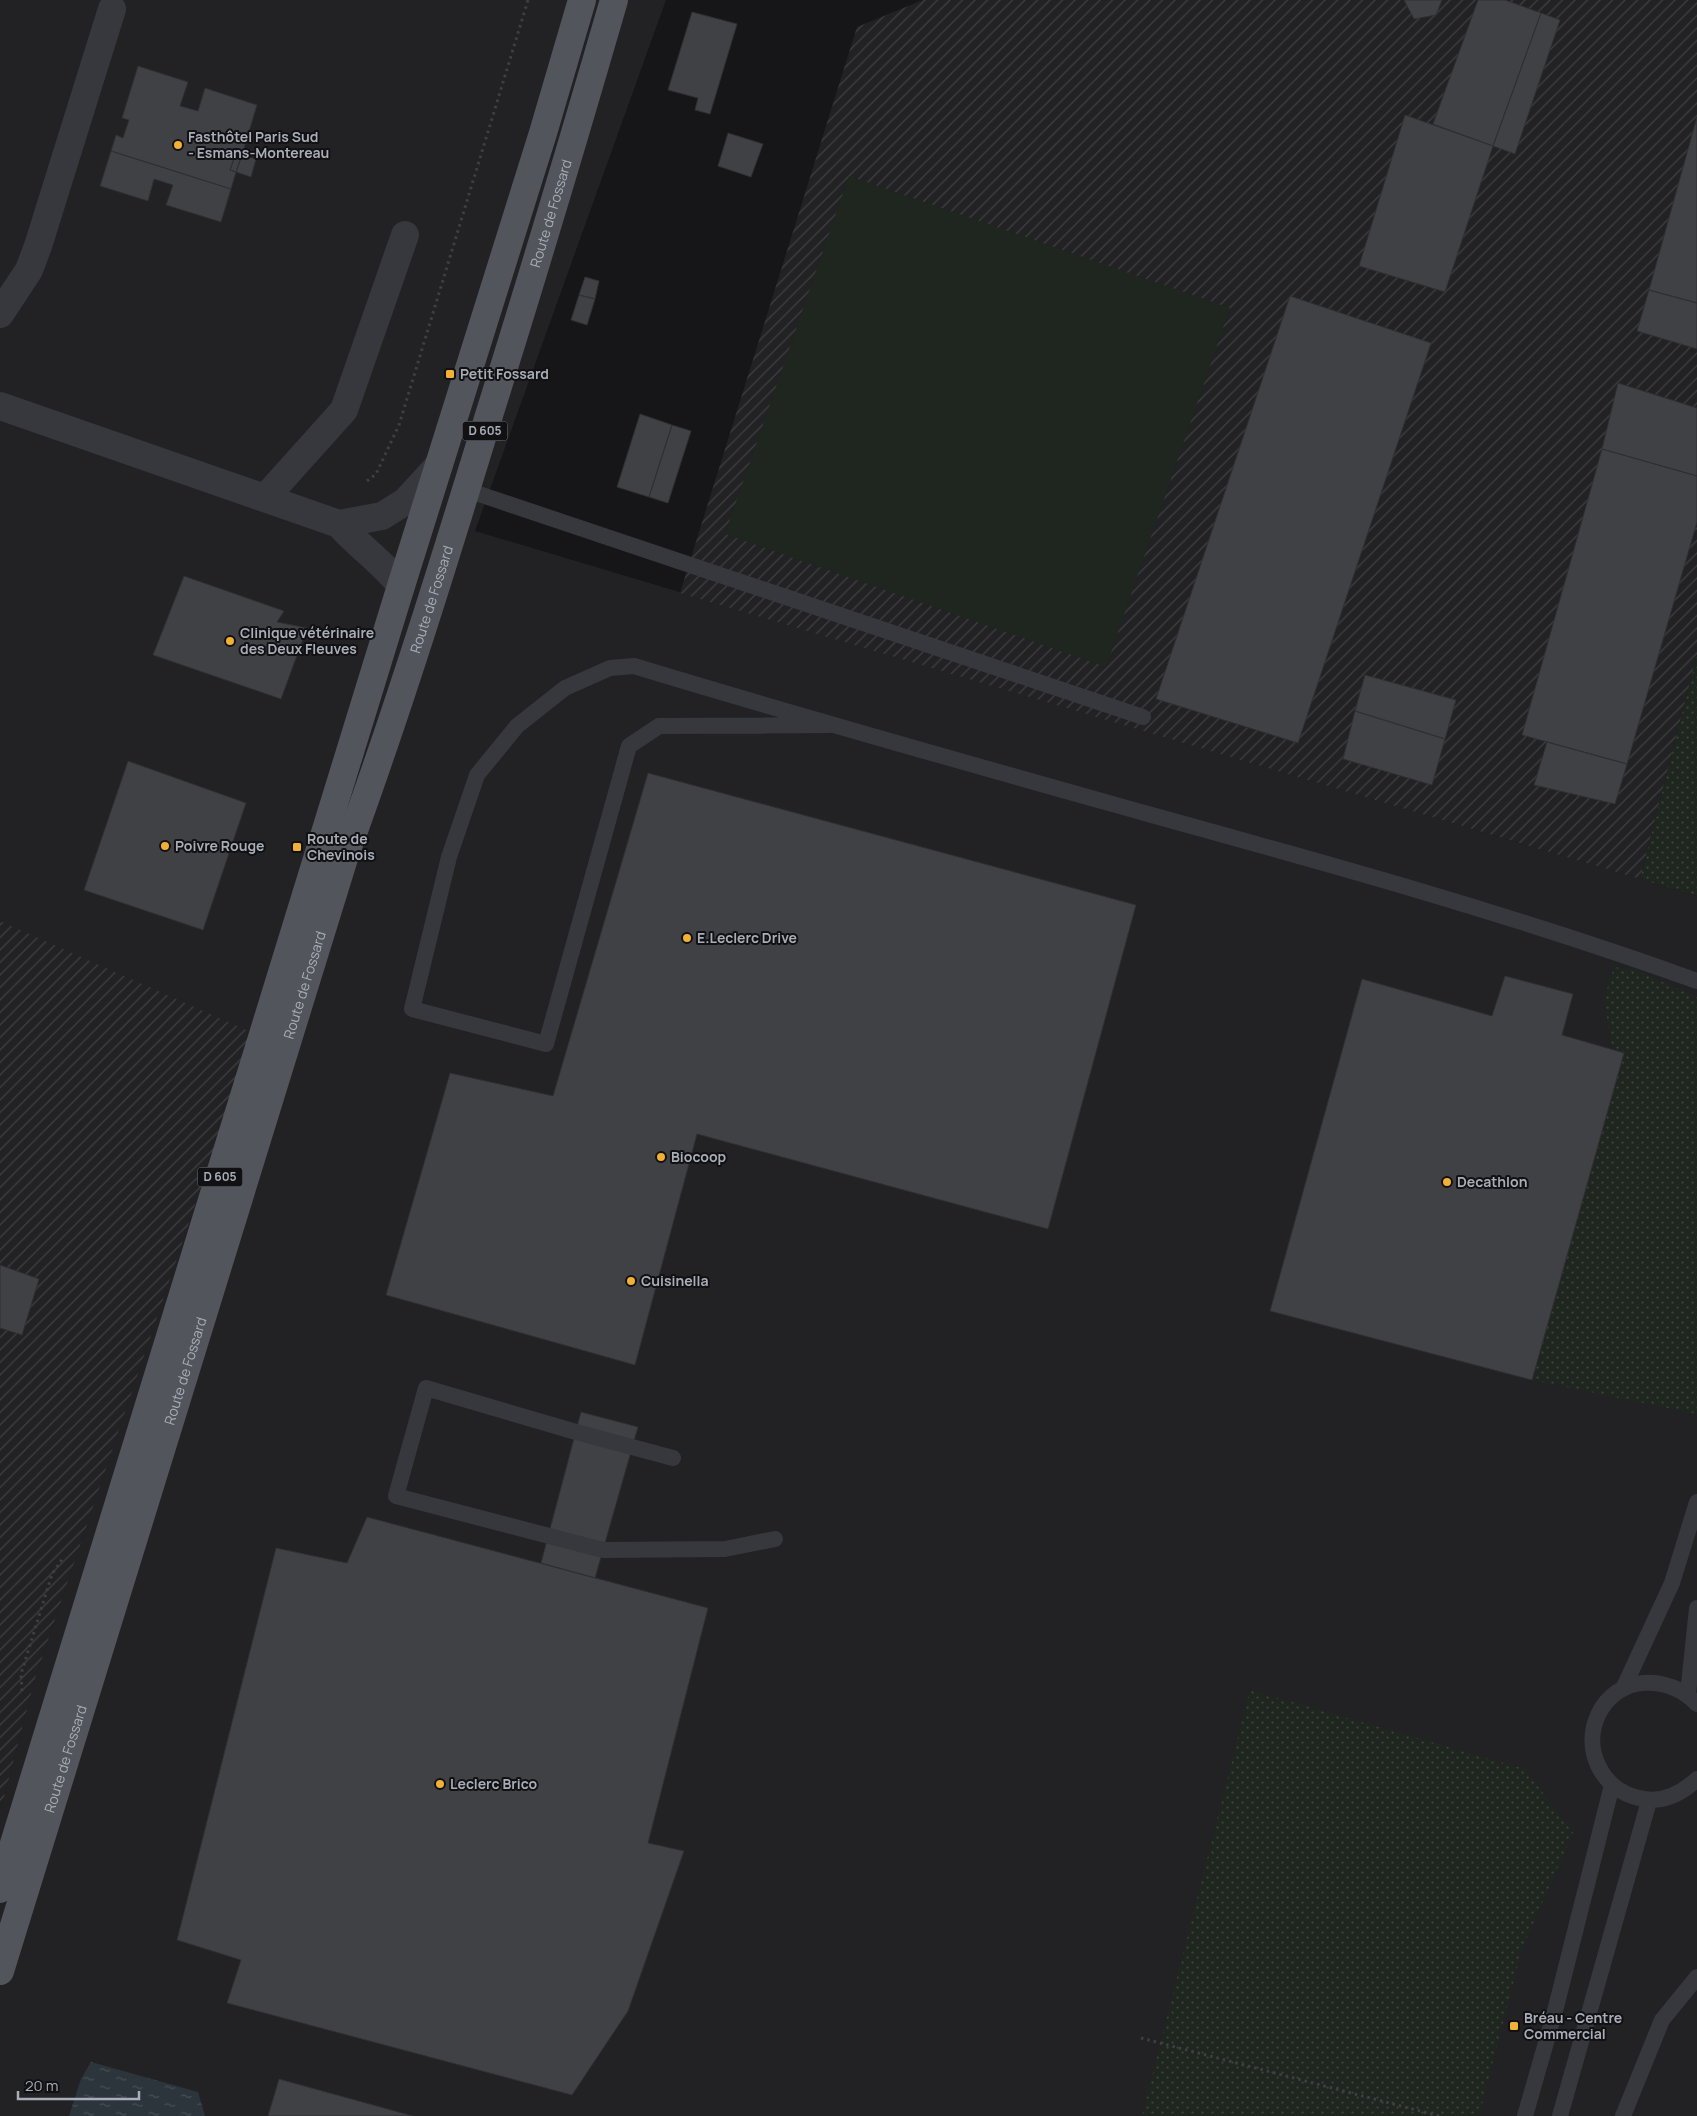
<svg xmlns="http://www.w3.org/2000/svg" width="1697" height="2116" font-family="Manrope,sans-serif">
	<style>
		.built { fill: #222225 }
		.industrial { fill: url(#industrial-furrows) }
		.grass { fill: url(#grass-dots) }
		.pitch { fill: #1e261f }
		.water { fill: url(#water-ripples) }
		.building { fill: #404145; stroke: #303034 }
		.lines { fill: none; stroke-linecap: round; stroke-linejoin: round }
		.path { stroke: #3d3f44; stroke-width: 3; stroke-dasharray: 2.5 4; stroke-linecap: butt }
		.service { stroke: #37383d; stroke-width: 16 }
		.minor { stroke: #37383d; stroke-width: 28 }
		.primary { stroke: #53555c; stroke-width: 28 }
		.poi-dot { fill: #f2b134; stroke: #111113; stroke-width: 2 }
		.labels { text-anchor: middle; stroke-width: 4; stroke-linejoin: round; paint-order: stroke }
		.shield { fill: #111113; stroke: #7b7e86; stroke-width: 1 }
		.shield-label { font-size: 12px; font-weight: bold; fill: #a8adb8 }
		.poi-label { font-size: 14px; font-weight: bold; fill: #a8adb8; stroke: #111113; text-anchor: start }
		.street-label { font-size: 14px; fill: #a8adb8; stroke: #111113 }
	</style>
	<defs>
		<pattern id="industrial-furrows" width="10" height="10" patternUnits="userSpaceOnUse" patternTransform="scale(1.25)"><rect width="10" height="10" fill="#222225"/><path d="M-1 1l2-2M0 10L10 0M9 11l2-2" fill="none" stroke="#3f3f43"/></pattern>
		<pattern id="grass-dots" width="8" height="8" patternUnits="userSpaceOnUse" patternTransform="scale(1.25)"><rect width="8" height="8" fill="#1e261f"/><path d="M2 2h.1M6 6h.1" fill="none" stroke="#3c433d" stroke-width="1.8" stroke-linecap="round"/></pattern>
		<pattern id="water-ripples" width="26" height="14" patternUnits="userSpaceOnUse" patternTransform="scale(1.25)"><rect width="26" height="14" fill="#2c353c"/><path d="M2 4q2-2 4 0t4 0M15 11q2-2 4 0t4 0" fill="none" stroke="#485056"/></pattern>
	</defs>
	<rect width="100%" height="100%" fill="#161618"/>
	<path class="built" d="M0,0H666L475,531L1697,896V2116H0V1813L35,1679L252,1034L0,949Z"/>
	<path class="industrial" d="M923,0H1697V655L1640,879L680,593L857,27Z
		M0,921L253,1033L35,1679L0,1813Z"/>
	<path class="grass" d="M1697,655V896L1640,879Z
		M1614,967L1635,970L1697,997V1414L1532,1380L1624,1053L1612,1048L1604,999Z
		M1250,1690L1525,1769L1573,1833L1522,1949L1479,2116H1142Z"/>
	<path class="pitch" d="M849,176L1230,308L1106,667L725,534Z"/>
	<path class="water" d="M91,2062L198,2092L205,2116H69L81,2079Z"/>
	<path class="building" d="M1404,0H1442L1436,15L1414,19Z
		M1478,0H1505L1541,13L1493,146L1433,124Z
		M692,12L737,24L710,114L695,110L698,98L668,90Z
		M1541,13L1560,20L1515,154L1493,146Z
		M138,66L188,82L180,106L198,111L205,88L257,105L242,155L236,153L230,170L236,172L231,189L111,151L116,135L123,138L129,120L122,118Z
		M1405,115L1493,146L1445,292L1359,266Z
		M1697,117V303L1649,290Z
		M728,133L763,144L751,177L718,166Z
		M111,151L231,189L221,222L166,205L173,185L154,179L148,201L100,186Z
		M236,153L242,155L236,172L230,170Z
		M242,155L256,159L251,177L236,172Z
		M585,277L599,281L595,299L579,295Z
		M1649,290L1697,303V349L1637,331Z
		M579,295L595,299L587,325L571,320Z
		M1290,296L1431,343L1298,743L1156,699Z
		M1618,383L1697,408V476L1602,449Z
		M640,414L672,425L649,497L617,487Z
		M672,425L691,431L668,503L649,497Z
		M1602,449L1697,476V522L1627,764L1522,735Z
		M184,576L284,611L277,622L307,628L281,699L153,655Z
		M1365,675L1456,700L1445,739L1355,711Z
		M1355,711L1445,739L1432,785L1343,759Z
		M1547,742L1627,764L1615,804L1534,785Z
		M128,761L246,803L203,930L84,890Z
		M648,773L1136,905L1048,1229L697,1134L635,1365L386,1295L450,1073L553,1096Z
		M1505,976L1573,994L1562,1035L1624,1053L1532,1380L1270,1311L1362,979L1492,1016Z
		M0,1265L39,1279L22,1335L0,1328Z
		M581,1412L638,1427L595,1578L541,1563Z
		M367,1517L708,1608L648,1843L684,1851L628,2011L572,2095L227,2003L241,1960L177,1940L276,1548L347,1563Z
		M279,2079L413,2116H268Z"/>
	<g class="lines">
		<path class="path" d="M367,481L376,474L399,425L528,0
			M22,1691L21,1674L52,1574L63,1558
			M1141,2038L1439,2116"/>
		<path class="service" d="M467,490L1143,717
			M830,725L659,726L629,746L546,1044L412,1009L449,857L477,775L517,726L565,688L610,668L634,666C805,718 977,766 1148,814C1333,865 1517,916 1697,981
			M673,1458L576,1432L426,1388L396,1496L603,1550L725,1549L775,1539
			M1623,1689L1672,1583L1697,1502
			M1688,1694L1697,1608
			M1697,1704C1669,1674 1617,1674 1598,1715C1582,1750 1602,1790 1639,1798C1662,1804 1681,1794 1697,1779
			M1525,2116L1555,2011L1612,1785
			M1560,2116L1649,1801
			M1623,2116L1662,2020L1697,1977"/>
		<path class="minor" d="M0,314L29,270L38,246L112,9
			M0,406L339,524C359,547 383,562 401,586
			M265,498L344,410L405,235
			M339,524L382,516L406,501L439,465"/>
		<g class="primary">
			<path d="M0,1889L401,586L543,133L582,0"/>
			<path id="s1" d="M0,1971L344,858C398,711 444,562 490,412C533,275 574,138 614,0"/>
		</g>
	</g>
	<g class="poi-dot">
		<circle cx="178" cy="145" r="5"/>
		<rect x="445" y="369" width="10" height="10" rx="2.5"/>
		<circle cx="230" cy="641" r="5"/>
		<circle cx="165" cy="846" r="5"/>
		<rect x="292" y="842" width="10" height="10" rx="2.5"/>
		<circle cx="687" cy="938" r="5"/>
		<circle cx="661" cy="1157" r="5"/>
		<circle cx="1447" cy="1182" r="5"/>
		<circle cx="631" cy="1281" r="5"/>
		<circle cx="440" cy="1784" r="5"/>
		<rect x="1509" y="2021" width="10" height="10" rx="2.5"/>
	</g>
	<g class="labels">
		<g class="shield">
			<rect x="462.5" y="421.5" width="45" height="19" rx="4"/>
			<rect x="197.5" y="1167.5" width="45" height="19" rx="4"/>
		</g>
		<g class="shield-label">
			<text x="485" y="435">D 605</text>
			<text x="220" y="1181">D 605</text>
		</g>
		<g class="poi-label">
			<text x="188" y="142">Fasthôtel Paris Sud<tspan x="188" dy="16">- Esmans-Montereau</tspan></text>
			<text x="460" y="379">Petit Fossard</text>
			<text x="240" y="638">Clinique vétérinaire<tspan x="240" dy="16">des Deux Fleuves</tspan></text>
			<text x="307" y="844">Route de<tspan x="307" dy="16">Chevinois</tspan></text>
			<text x="175" y="851">Poivre Rouge</text>
			<text x="697" y="943">E.Leclerc Drive</text>
			<text x="671" y="1162">Biocoop</text>
			<text x="1457" y="1187">Decathlon</text>
			<text x="641" y="1286">Cuisinella</text>
			<text x="450" y="1789">Leclerc Brico</text>
			<text x="1524" y="2023">Bréau - Centre<tspan x="1524" dy="16">Commercial</tspan></text>
		</g>
		<g class="street-label">
			<text dy="5" stroke="none"><textPath href="#s1" startOffset="1842">Route de Fossard</textPath></text>
			<text dy="5" stroke="none"><textPath href="#s1" startOffset="1438">Route de Fossard</textPath></text>
			<text dy="5" stroke="none"><textPath href="#s1" startOffset="1032">Route de Fossard</textPath></text>
			<text dy="5" stroke="none"><textPath href="#s1" startOffset="628">Route de Fossard</textPath></text>
			<text dy="5" stroke="none"><textPath href="#s1" startOffset="222">Route de Fossard</textPath></text>
		</g>
	</g>
	<path d="M18 2091v8h121v-8" fill="none" stroke="#a8adb8" stroke-width="2.5"/>
	<text x="25" y="2091" font-size="15" fill="#a8adb8" stroke="#111113" stroke-width="4" paint-order="stroke">20 m</text>
</svg>
